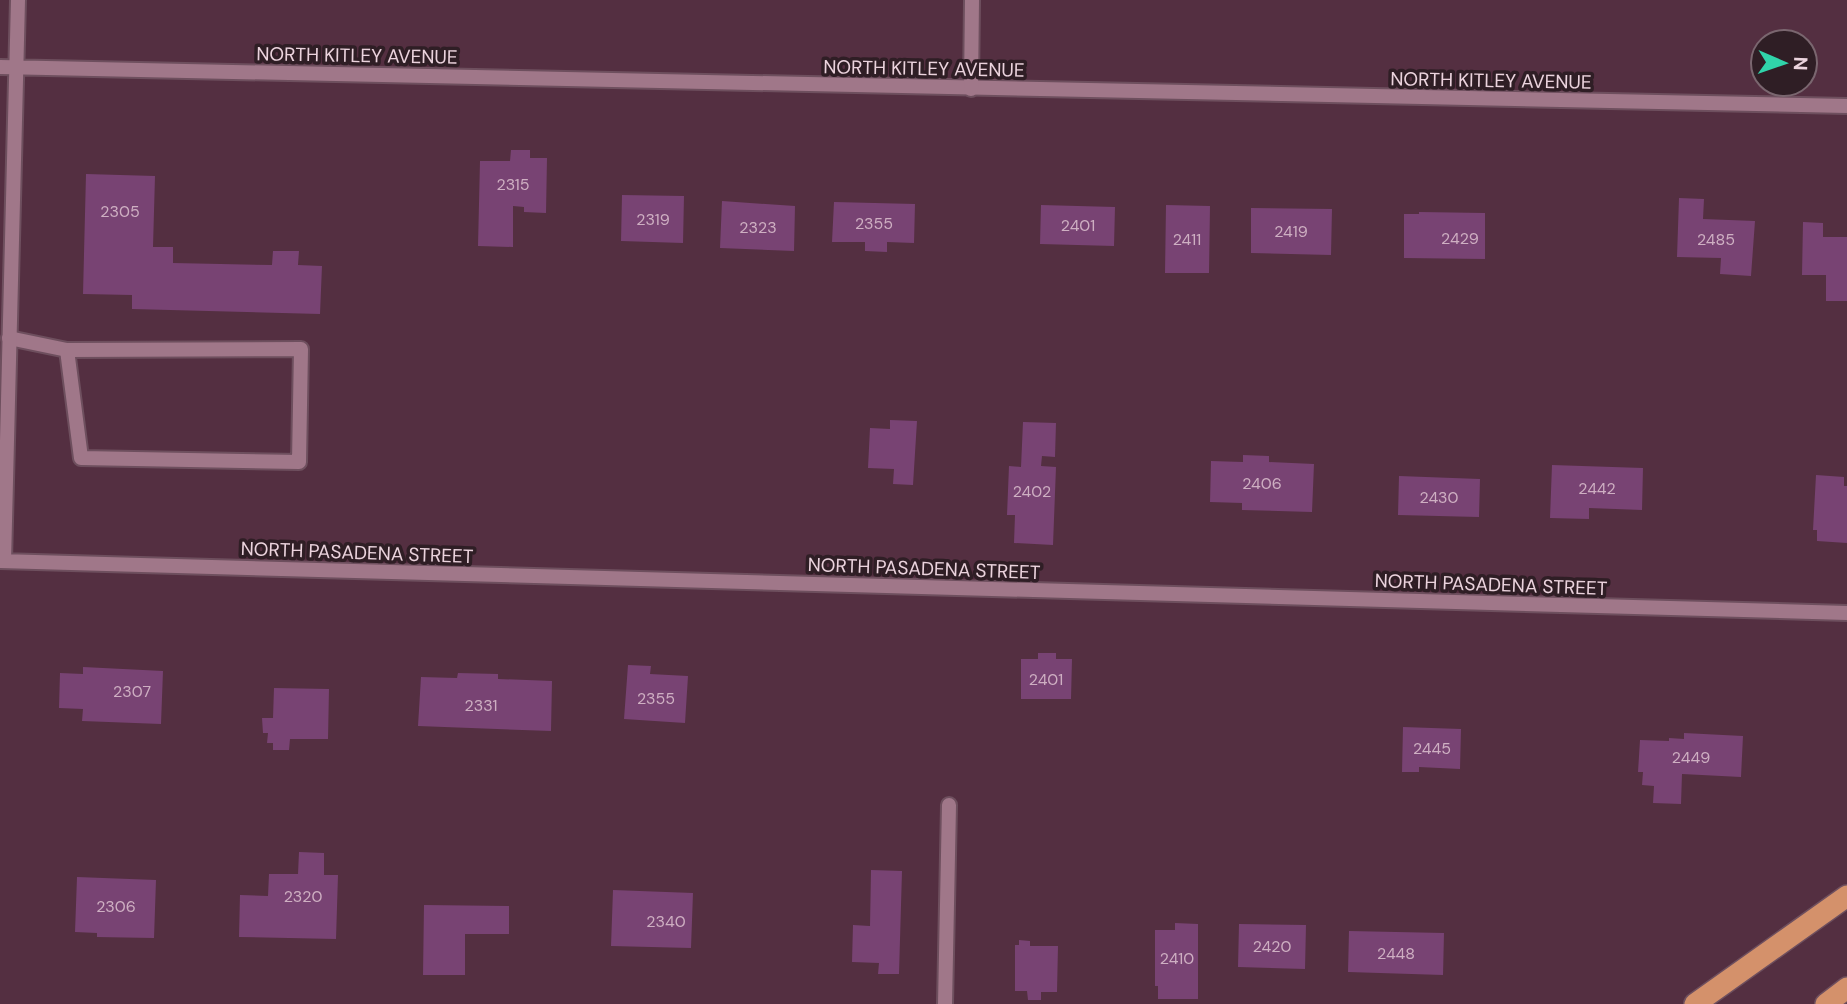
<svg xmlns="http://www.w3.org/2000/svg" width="1847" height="1004" font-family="'DM Sans',sans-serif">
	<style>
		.building { fill: #784373 }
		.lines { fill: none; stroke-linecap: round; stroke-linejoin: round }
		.service-casing { stroke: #6e4f5e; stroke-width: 18 }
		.minor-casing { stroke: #6e4f5e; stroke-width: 18 }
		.tertiary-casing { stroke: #6e4f5e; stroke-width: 18 }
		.motorway-casing { stroke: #6e4f5e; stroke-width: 24 }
		.service { stroke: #a07789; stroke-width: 14 }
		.minor { stroke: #a07789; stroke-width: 14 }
		.tertiary { stroke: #a07789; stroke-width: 14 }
		.motorway { stroke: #d4916b; stroke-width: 21 }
		.labels { text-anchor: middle; stroke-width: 7; stroke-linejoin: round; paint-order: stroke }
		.number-label { font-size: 16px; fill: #ceafc2 }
		.street-label { font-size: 19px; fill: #ebd3dd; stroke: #2f1e25 }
	</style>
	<rect width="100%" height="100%" fill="#542f41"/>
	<path class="building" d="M511,150H530V158H547L546,213L524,212V207L513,206V247L478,246L480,161H510Z
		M86,174L155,176L153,247H173V263L272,265L273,251H299L298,265L322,266L320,314L132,309V295L83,294Z
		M622,195L684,196L683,243L621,241Z
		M1679,198L1704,199L1703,219L1755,221L1751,276L1720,274L1721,258L1677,257Z
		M722,201L795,206L794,251L720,248Z
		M834,202L915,204L914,243L887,242V252L865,251V242H832Z
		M1041,205L1115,207L1114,246L1040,244Z
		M1166,205L1210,206L1209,273H1165Z
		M1251,208L1332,209L1331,255L1251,253Z
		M1419,212L1485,213V259L1404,258V214H1419Z
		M1803,222L1823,223V237H1847V301H1826V275H1802Z
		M890,420L917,421L913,485L893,484L894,469L868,468L870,428L890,429Z
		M1023,422L1056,423L1055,457L1042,456L1041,466L1056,467L1053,545L1014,543L1015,515H1007L1009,466L1021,467Z
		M1243,455L1269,456V462L1314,464L1312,512L1242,510V503L1210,502L1211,461L1243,462Z
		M1552,465L1643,468L1642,510L1589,508V519L1550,518Z
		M1816,475L1844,477V486H1847V543L1817,541V530H1813Z
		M1399,476L1480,479L1479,517L1398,515Z
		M1038,653H1056V659H1072L1071,699H1021V659H1038Z
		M628,665L651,666L650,674L688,676L685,723L624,719Z
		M83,667L163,671L161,724L82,721L83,709L59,708L60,673L83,674Z
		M458,673L498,674V679L552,681L551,731L418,726L421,677L457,678Z
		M274,688L329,689L328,739H290L289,750H273V743H267L268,733H263L262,718H273Z
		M1403,727L1461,729L1460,769L1419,767V772H1402Z
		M1684,733L1743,736L1741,777L1682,774L1681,804L1653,803L1654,786L1642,785L1643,772H1638L1640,740L1669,741V738L1684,739Z
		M299,852L324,853V875H338L336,939L239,937L240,895L268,896L269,874H298Z
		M871,870L902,871L899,974H878L879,963L852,962L853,925L870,926Z
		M77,877L156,880L154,938L97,937V933L75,932Z
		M613,890L693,893L691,948L611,946Z
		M424,905L509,906V934H465V975H423Z
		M1175,923L1198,924V999H1158V986H1155V930H1175Z
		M1239,924L1306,925L1305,969L1238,967Z
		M1349,931L1444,933L1443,975L1348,972Z
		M1019,940L1030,941V946H1058L1057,992H1041V1000H1028L1027,991H1015V945H1019Z"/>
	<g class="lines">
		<defs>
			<path id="service" d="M9,338L67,350L81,458L299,462L301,349L67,350
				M945,1004L949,805"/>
			<path id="minor" d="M0,67L1847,106
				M0,561L1847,613
				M4,561L18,0"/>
			<path id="tertiary" d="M971,89L972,0"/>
			<path id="motorway" d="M1695,1004L1847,896
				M1826,1004L1847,988"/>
		</defs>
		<use href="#service" class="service-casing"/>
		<use href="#minor" class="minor-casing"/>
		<use href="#tertiary" class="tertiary-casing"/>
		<use href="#motorway" class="motorway-casing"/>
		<use href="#service" class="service"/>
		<use href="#minor" class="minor"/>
		<use href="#tertiary" class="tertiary"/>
		<use href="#motorway" class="motorway"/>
	</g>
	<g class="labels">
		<g class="number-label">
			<text x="513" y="190">2315</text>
			<text x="120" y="217">2305</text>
			<text x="653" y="225">2319</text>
			<text x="874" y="229">2355</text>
			<text x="1078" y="231">2401</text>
			<text x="758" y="233">2323</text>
			<text x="1291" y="237">2419</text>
			<text x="1460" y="244">2429</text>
			<text x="1187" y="245">2411</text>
			<text x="1716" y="245">2485</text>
			<text x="1262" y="489">2406</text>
			<text x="1597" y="494">2442</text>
			<text x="1032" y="497">2402</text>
			<text x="1439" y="503">2430</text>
			<text x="1046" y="685">2401</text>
			<text x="132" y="697">2307</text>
			<text x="656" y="704">2355</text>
			<text x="481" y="711">2331</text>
			<text x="1432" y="754">2445</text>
			<text x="1691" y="763">2449</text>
			<text x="303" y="902">2320</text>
			<text x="116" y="912">2306</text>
			<text x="666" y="927">2340</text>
			<text x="1272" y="952">2420</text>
			<text x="1396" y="959">2448</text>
			<text x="1177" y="964">2410</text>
		</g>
		<g class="street-label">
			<text transform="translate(357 55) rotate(1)" y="7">NORTH KITLEY AVENUE</text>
			<text transform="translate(924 68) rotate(1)" y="7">NORTH KITLEY AVENUE</text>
			<text transform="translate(1491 80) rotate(1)" y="7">NORTH KITLEY AVENUE</text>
			<text transform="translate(357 552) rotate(2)" y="7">NORTH PASADENA STREET</text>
			<text transform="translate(924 568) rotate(2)" y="7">NORTH PASADENA STREET</text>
			<text transform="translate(1491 584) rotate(2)" y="7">NORTH PASADENA STREET</text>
		</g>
	</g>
	<g transform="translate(1784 63) rotate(92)"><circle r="33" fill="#2f1e25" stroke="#7a666f" stroke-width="2"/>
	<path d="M0-5L12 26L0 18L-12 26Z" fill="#30d4aa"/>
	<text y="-10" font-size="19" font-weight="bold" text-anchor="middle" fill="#ebd3dd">N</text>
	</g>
</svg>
